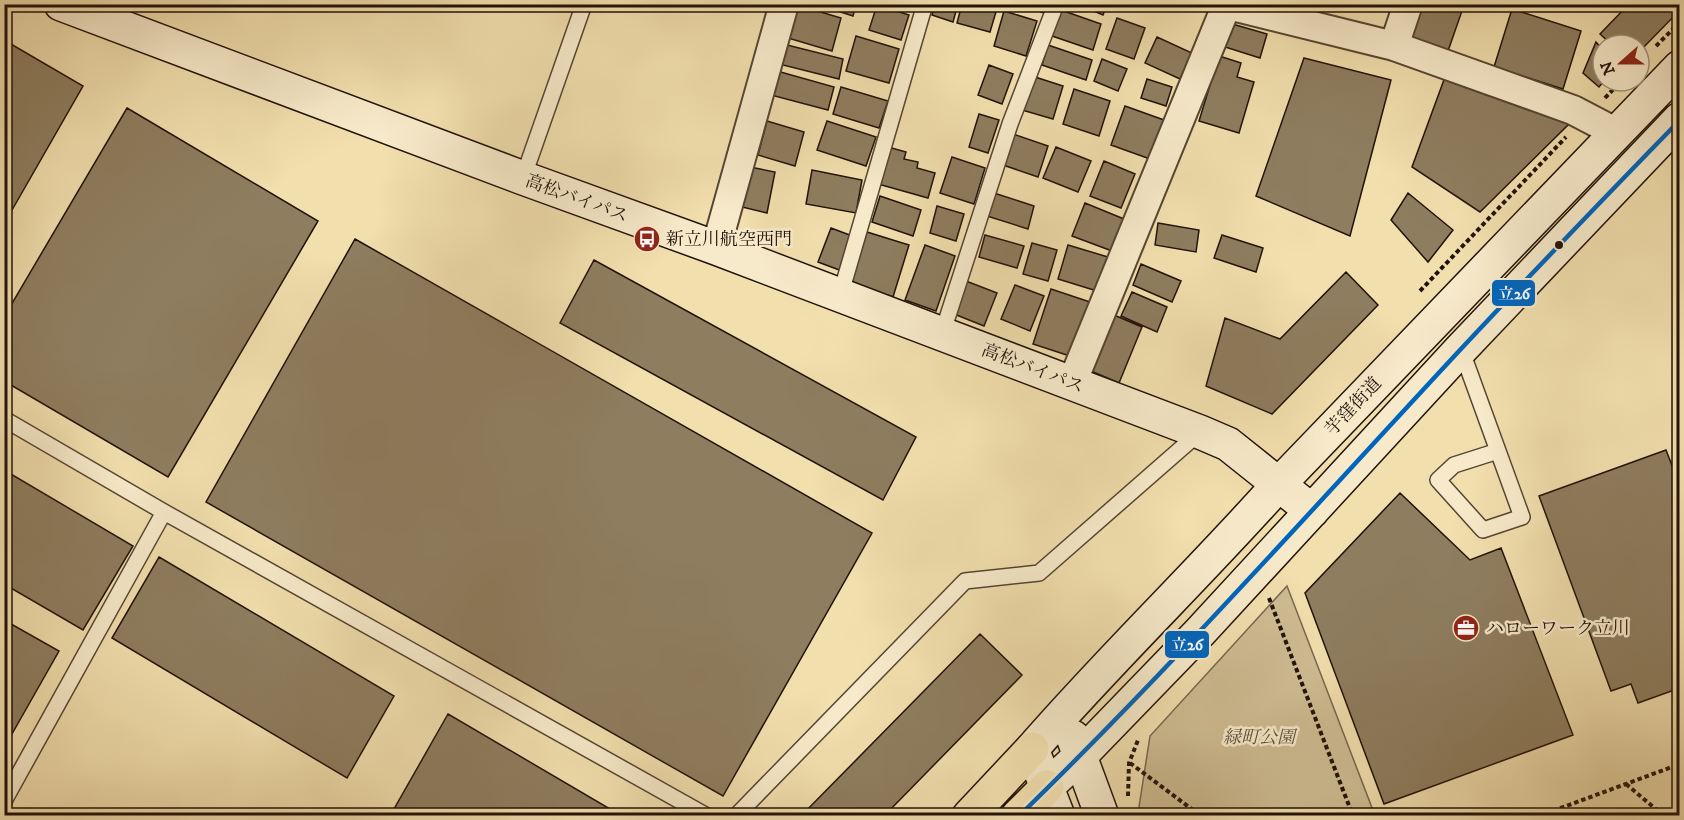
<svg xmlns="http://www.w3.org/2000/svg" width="1684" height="820" font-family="'IM FELL DW Pica','Noto Serif JP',serif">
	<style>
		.green { fill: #cebc92; stroke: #78674e; stroke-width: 1.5 }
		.building { fill: #8e7d5f; stroke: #211209; stroke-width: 1.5 }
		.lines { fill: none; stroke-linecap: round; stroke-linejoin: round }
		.lane-casing { stroke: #554532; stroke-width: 18 }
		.street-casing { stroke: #554532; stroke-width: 32 }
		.secondary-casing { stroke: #211209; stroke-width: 36 }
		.primary-casing { stroke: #211209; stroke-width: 36 }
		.path { stroke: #211209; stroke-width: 4; stroke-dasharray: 4.5 3; stroke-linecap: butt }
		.lane { stroke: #f7eaca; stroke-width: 15 }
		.street { stroke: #f7eaca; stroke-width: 28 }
		.secondary { stroke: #f7eaca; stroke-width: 33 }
		.primary { stroke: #f2dfae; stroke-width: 33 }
		.bus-1-casing { stroke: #f7eaca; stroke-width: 9 }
		.bus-1 { stroke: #0065bd; stroke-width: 4.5 }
		.bus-dot { fill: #211209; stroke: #f7eaca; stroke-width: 2 }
		.labels { text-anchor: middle; stroke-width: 5; stroke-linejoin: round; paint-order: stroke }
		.street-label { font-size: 18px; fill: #211209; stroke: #f7eaca }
		.poi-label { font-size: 18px; fill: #211209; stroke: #f7eaca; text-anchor: start }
		.park-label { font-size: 18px; font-style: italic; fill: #5e4e39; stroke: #f7eaca }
		.line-badge { stroke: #f7eaca; stroke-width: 2 }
		.badge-label { font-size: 16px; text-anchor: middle; font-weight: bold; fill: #fff }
	</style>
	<rect width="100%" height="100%" fill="#f2dfae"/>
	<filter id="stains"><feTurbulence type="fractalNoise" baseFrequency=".00333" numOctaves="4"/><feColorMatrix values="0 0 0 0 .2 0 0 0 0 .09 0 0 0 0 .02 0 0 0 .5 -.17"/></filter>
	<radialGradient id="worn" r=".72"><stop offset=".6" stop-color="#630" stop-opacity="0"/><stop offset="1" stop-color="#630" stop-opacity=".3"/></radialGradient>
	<path class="green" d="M1287,586L1374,813L1368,816L1142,815L1139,807L1150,736Z"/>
	<path class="building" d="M826,4H856L853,16L825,7Z
		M935,4H958L953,22L932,15Z
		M962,4L998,5L990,32L957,23Z
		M1022,4H1047L1044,13Z
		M1077,4H1107L1103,15Z
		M1417,4H1453L1463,8L1448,51L1406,36Z
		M1629,4H1680V10L1639,52V45H1612L1600,34Z
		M797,5L841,18L832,51L788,38Z
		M877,5L909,15L901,40L869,30Z
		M1512,9L1581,31L1563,89L1494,67Z
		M1061,10L1101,24L1093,50L1052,36Z
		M1004,11L1037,21L1026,56L994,46Z
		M1117,18L1145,28L1134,59L1106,49Z
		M1229,23L1267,34L1260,58L1222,46Z
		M856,36L899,49L889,83L846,71Z
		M1157,37L1192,53L1180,79L1145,63Z
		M4,40L83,86L4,224Z
		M1596,42L1603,50L1604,81L1599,87L1583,73Z
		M783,44L843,59L839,79L779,64Z
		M1048,45L1092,60L1086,80L1042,65Z
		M1210,53L1241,63L1237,77L1254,82L1239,133L1199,121L1210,85L1201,83Z
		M1304,58L1391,80L1350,236L1256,196Z
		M1102,59L1127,69L1118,91L1094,81Z
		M989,65L1013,74L1002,104L978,95Z
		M777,71L834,87L828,110L771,95Z
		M1032,76L1063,86L1053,119L1022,110Z
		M1445,77L1569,124L1480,212L1412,167Z
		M1147,79L1172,87L1166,106L1141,98Z
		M841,87L888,101L879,128L833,114Z
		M1074,89L1110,101L1099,136L1063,124Z
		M1125,106L1164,120L1150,159L1111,145Z
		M127,108L318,221L168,477L4,381V317Z
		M979,114L999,120L988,153L969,147Z
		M767,121L804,132L795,166L758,155Z
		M827,121L876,137L866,166L817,150Z
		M1013,134L1048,146L1038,177L1003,165Z
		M888,147L906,152L904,159L918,162L917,168L935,173L928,198L878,184Z
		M1056,147L1091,161L1078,192L1043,178Z
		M952,157L985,168L974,204L940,193Z
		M1104,161L1135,174L1121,208L1090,196Z
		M750,167L775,172L767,213L742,207Z
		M812,170L862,180L856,213L806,204Z
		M994,193L1034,206L1028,229L987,216Z
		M1408,193L1453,230L1428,262L1391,220Z
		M880,196L921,210L913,236L872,222Z
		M1085,203L1124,219L1112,251L1072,236Z
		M937,206L964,214L956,241L930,233Z
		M1158,223L1199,230L1196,252L1155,245Z
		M831,228L855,237L842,271L818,262Z
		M867,232L909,245L893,297L851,284Z
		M985,235L1024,246L1017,268L979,257Z
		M1222,235L1263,248L1256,272L1214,258Z
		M355,239L872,533L723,796L206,502Z
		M1032,243L1057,250L1048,281L1023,274Z
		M925,245L955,256L936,311L905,300Z
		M1068,245L1108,257L1097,291L1058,279Z
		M594,260L916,437L883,500L560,323Z
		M1141,264L1181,281L1172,302L1133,285Z
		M1346,272L1378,305L1272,414L1206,386L1225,318L1280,339Z
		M966,281L997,293L984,326L954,314Z
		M1015,285L1044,296L1030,331L1001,319Z
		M1051,289L1090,302L1073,357L1033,344Z
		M1132,292L1167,307L1157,332L1121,316Z
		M1114,315L1142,327L1119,383L1091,371Z
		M1666,450L1680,486V688L1638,703L1631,684L1611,691L1539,496Z
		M4,470L133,546L83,630L4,584Z
		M1400,493L1470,560L1501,548L1573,735L1384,804L1305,593Z
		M159,557L394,696L347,778L112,638Z
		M4,620L59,651L4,748Z
		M980,634L1022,675L884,816H801Z
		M448,714L622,816H390Z"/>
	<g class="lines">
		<defs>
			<path id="lane" d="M523,178L584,4
				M840,296L925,4
				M942,334L1010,124L1056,4
				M1461,349L1522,517L1483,530L1438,480L1454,465L1498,451
				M4,419L164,512L707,816
				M4,801L164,512
				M736,816L965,581L1039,573L1200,432"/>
			<path id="street" d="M1224,4L1394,46L1573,110L1617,133
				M1394,46L1408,4
				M716,248L784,4
				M1072,383L1227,4"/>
			<path id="secondary" d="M61,4L523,178L716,248L1200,432L1228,444L1312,511
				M1073,737L1102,816
				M1047,787L1080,756L1200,632L1461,349L1680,119
				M1058,816L1032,749C1111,658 1199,574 1279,484L1680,67"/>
			<path id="primary" d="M969,816L1032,749
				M1018,816L1047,787"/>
		</defs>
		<use href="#lane" class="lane-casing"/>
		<use href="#street" class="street-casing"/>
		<use href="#secondary" class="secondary-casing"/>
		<use href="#primary" class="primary-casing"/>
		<path class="path" d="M1656,46L1680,22
			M1639,63L1647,55
			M1605,98L1621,81
			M1420,291L1566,137
			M1269,598L1353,816
			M1130,763L1201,816
			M1626,784L1664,816
			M1128,796L1129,763L1138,740
			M1539,816L1680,764"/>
		<use href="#lane" class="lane"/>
		<use href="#street" class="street"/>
		<use href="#secondary" class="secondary"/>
		<use href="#primary" class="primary"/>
		<defs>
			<path id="bus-1" d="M1019,816C1172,667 1314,507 1460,350C1532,273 1606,196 1680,120"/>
		</defs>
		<use href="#bus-1" class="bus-1-casing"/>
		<use href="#bus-1" class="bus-1"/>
	</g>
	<defs>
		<symbol id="bus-disc" viewBox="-11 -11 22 22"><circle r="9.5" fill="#8f2418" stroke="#f7eaca"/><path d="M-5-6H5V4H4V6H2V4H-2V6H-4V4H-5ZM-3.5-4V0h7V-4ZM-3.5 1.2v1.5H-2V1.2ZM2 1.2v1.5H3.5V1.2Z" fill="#fff"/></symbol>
		<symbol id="office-disc" viewBox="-11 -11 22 22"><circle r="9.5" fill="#8f2418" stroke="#f7eaca"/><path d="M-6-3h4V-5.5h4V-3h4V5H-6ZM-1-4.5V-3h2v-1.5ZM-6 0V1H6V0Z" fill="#fff"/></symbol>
	</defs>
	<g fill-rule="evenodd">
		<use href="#bus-disc" x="632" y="224" width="30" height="30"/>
		<use href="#office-disc" x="1451" y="613" width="30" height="30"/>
	</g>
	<circle class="bus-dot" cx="1559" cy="245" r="5"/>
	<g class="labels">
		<g class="street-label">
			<text transform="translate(577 198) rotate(20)" y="6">高松バイパス</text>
			<text transform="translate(1033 368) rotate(21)" y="6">高松バイパス</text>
			<text transform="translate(1353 406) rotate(-47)" y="6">芋窪街道</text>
		</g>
		<g class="poi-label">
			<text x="666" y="245">新立川航空西門</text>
			<text x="1486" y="634">ハローワーク立川</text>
		</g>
		<g class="park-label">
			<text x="1259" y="743">緑町公園</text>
		</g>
	</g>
	<g class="line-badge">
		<rect x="1491" y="279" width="45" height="28" rx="6" fill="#0065bd"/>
		<rect x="1164" y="630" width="46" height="29" rx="6" fill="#0065bd"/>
	</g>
	<g class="badge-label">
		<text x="1514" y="299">立26</text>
		<text x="1187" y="650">立26</text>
	</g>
	<rect width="1684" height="820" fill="none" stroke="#f2dfae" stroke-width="24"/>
	<rect x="6" y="6" width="1672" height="808" fill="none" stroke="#211209" stroke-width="3"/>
	<rect x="12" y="12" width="1660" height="796" fill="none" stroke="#211209" stroke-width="1.5"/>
	<g transform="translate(1621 63) rotate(249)"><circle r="28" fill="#f7eaca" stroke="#a1947d" stroke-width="1.5"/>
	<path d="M0-4.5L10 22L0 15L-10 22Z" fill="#8f2418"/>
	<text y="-9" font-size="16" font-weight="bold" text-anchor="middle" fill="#211209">N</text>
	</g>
	<rect width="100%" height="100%" filter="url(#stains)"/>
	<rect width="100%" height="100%" fill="url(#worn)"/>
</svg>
